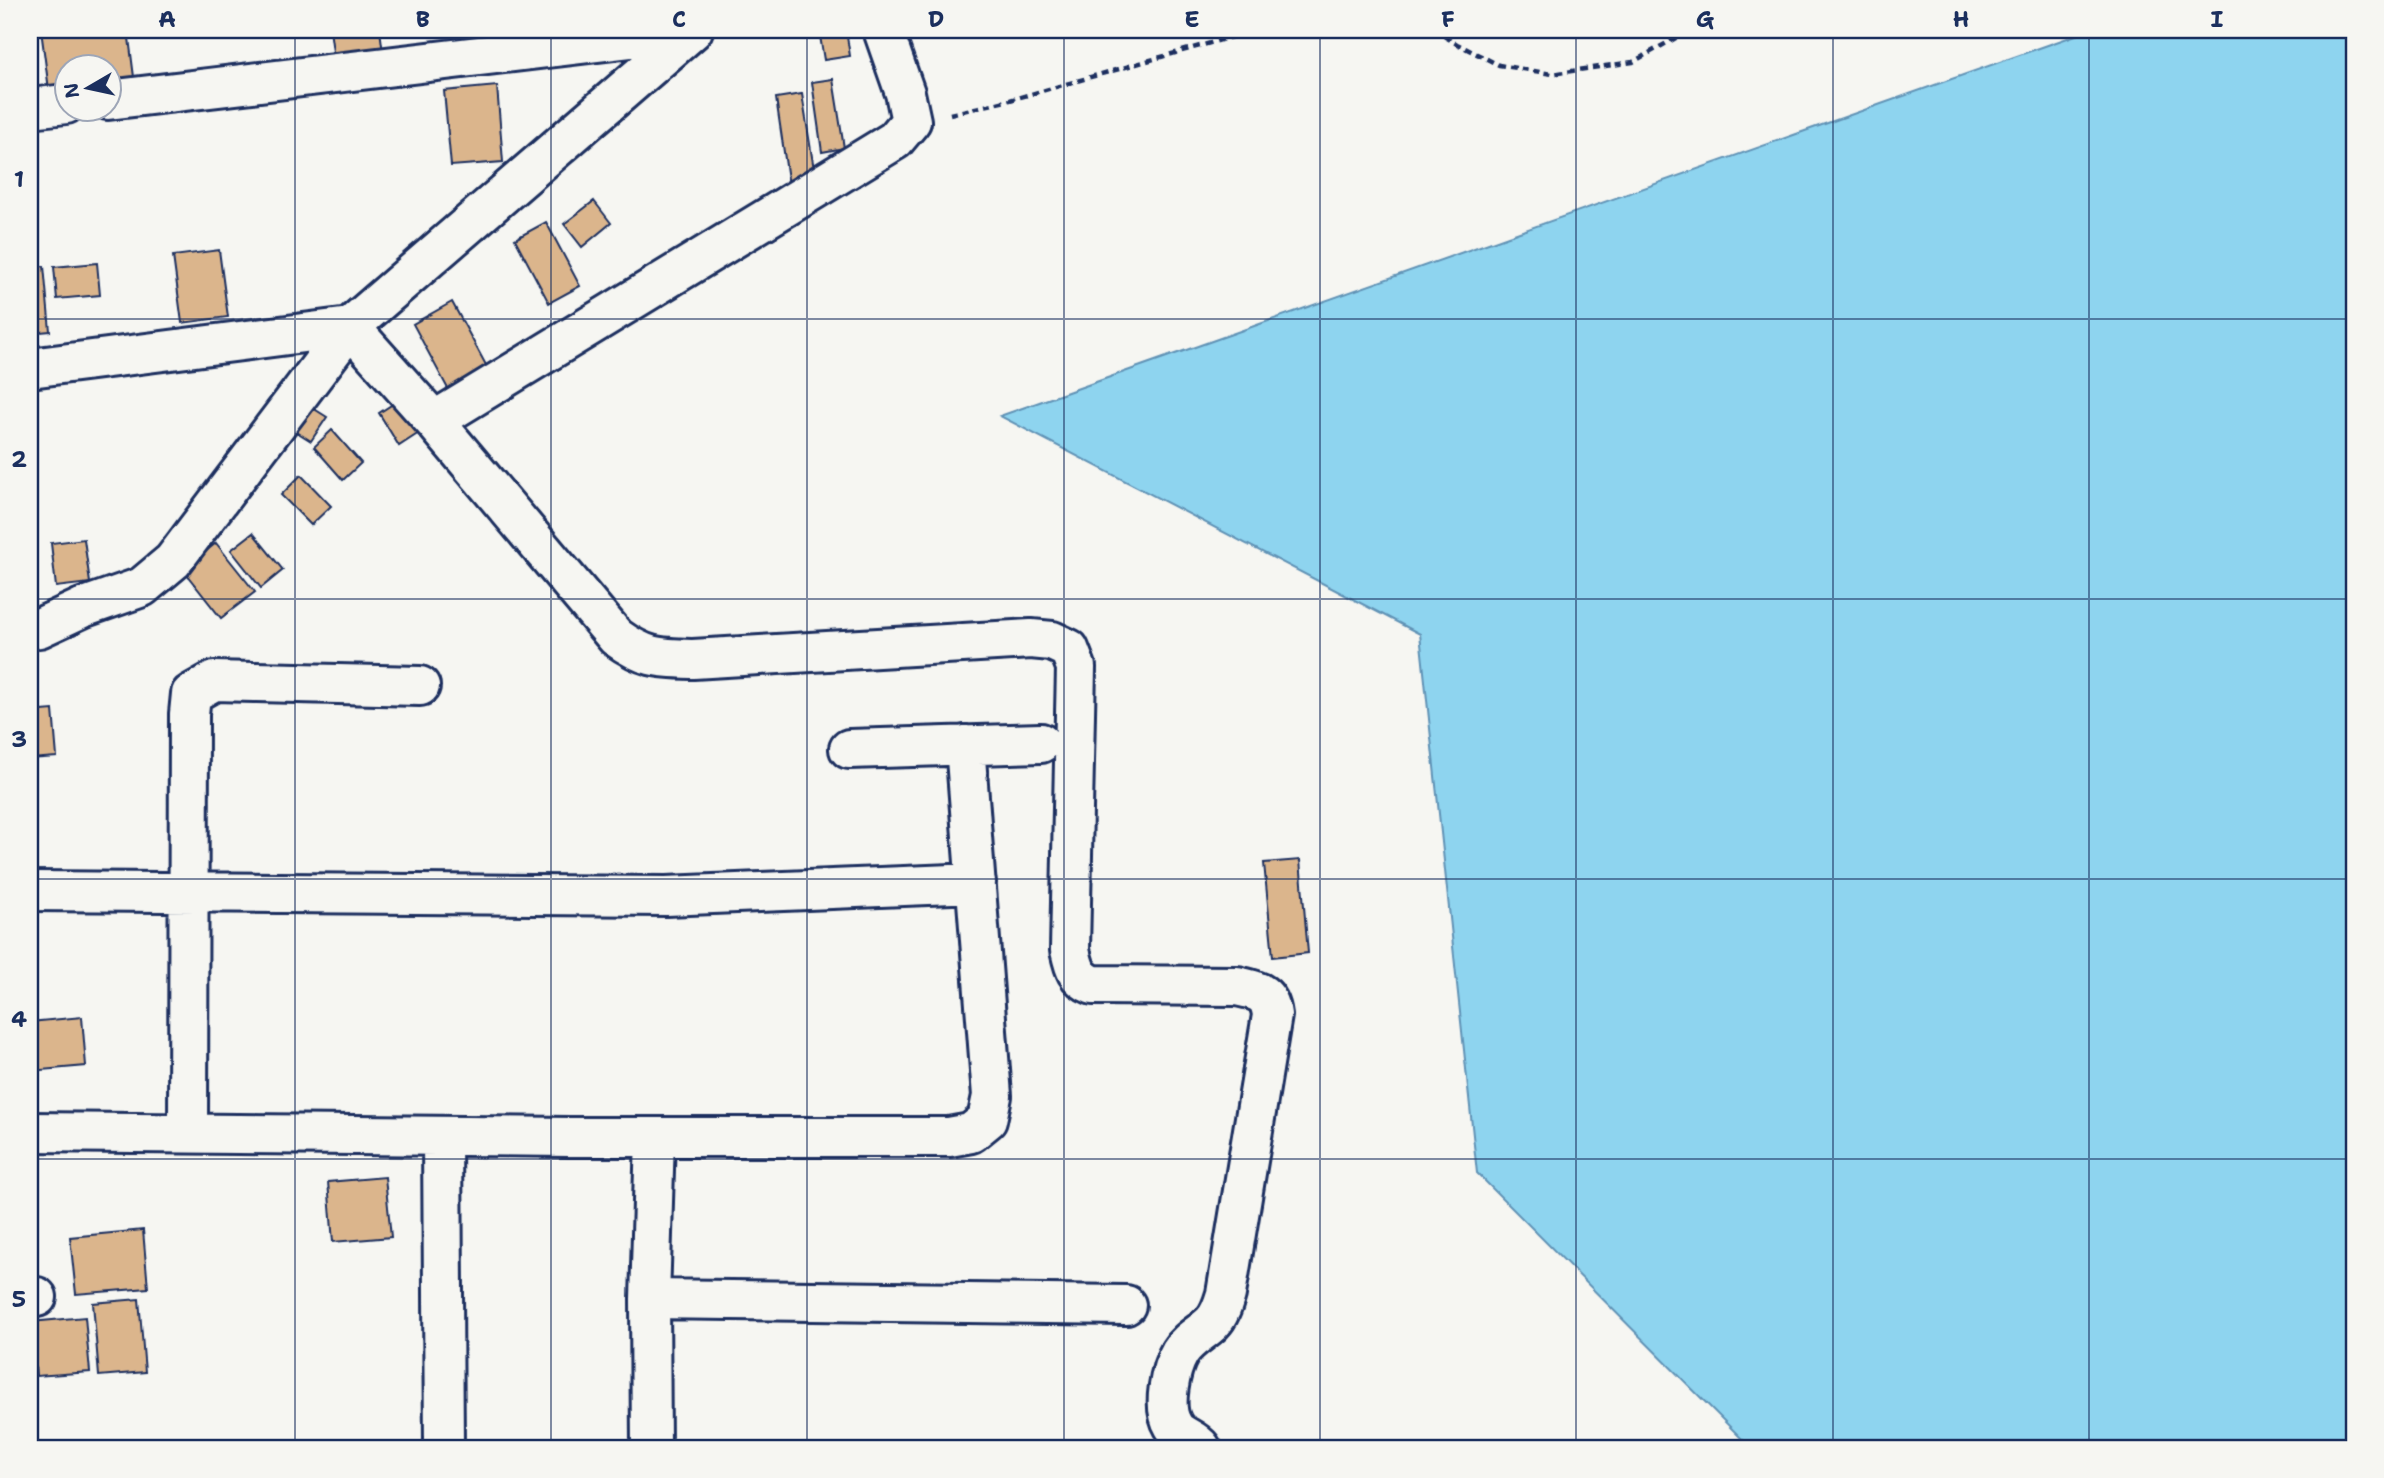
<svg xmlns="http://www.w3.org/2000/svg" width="2384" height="1478" font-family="'Shantell Sans',sans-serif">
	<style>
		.water { fill: #8ed4ef; stroke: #6092b5; stroke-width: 2 }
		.building { fill: #dbb58c; stroke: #1b2f5e; stroke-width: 2 }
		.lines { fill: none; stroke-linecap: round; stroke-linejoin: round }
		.minor-casing { stroke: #1b2f5e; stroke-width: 44 }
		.path { stroke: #1b2f5e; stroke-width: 4.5; stroke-dasharray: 7 5; stroke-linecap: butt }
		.minor { stroke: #f6f6f2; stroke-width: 38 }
		.grid { fill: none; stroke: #1b2f5e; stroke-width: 2; stroke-opacity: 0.55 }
		.neatline { fill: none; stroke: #1b2f5e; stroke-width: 2.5 }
		.grid-label { font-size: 23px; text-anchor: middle; font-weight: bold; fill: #1b2f5e }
	</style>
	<rect width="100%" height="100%" fill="#f6f6f2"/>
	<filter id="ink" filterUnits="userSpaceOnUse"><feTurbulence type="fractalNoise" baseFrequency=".0143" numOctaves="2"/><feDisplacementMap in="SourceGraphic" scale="14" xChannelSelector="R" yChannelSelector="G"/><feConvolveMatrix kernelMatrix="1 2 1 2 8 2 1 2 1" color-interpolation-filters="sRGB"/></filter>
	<g filter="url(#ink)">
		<path class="water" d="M2090,30H2354V1448H1751L1477,1173L1420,634L1000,416Z"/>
		<path class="building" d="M41,30H128L135,85L108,89V66H66V94L50,97Z
			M330,30H380L383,53L334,59Z
			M819,30H846L850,56L824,60Z
			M833,79L844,148L822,152L812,82Z
			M497,86L503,162L451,166L444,91Z
			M802,94L816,182L789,186L776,98Z
			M594,201L611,223L582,247L564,224Z
			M546,222L580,286L549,303L515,239Z
			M219,250L228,317L182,323L173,256Z
			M97,263L100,295L57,299L54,267Z
			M44,266L50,331L30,333V267Z
			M452,302L493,378L454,400L413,324Z
			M399,400L419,433L399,446L379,413Z
			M308,405L327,417L311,441L292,429Z
			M332,430L361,463L343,480L314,447Z
			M301,475L331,506L311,525L281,495Z
			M253,533L283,570L261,588L231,550Z
			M84,539L90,583L56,587L51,543Z
			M216,543L255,592L221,618L183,570Z
			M53,710L57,757L30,759V712Z
			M1300,860L1308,953L1273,957L1264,863Z
			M82,1017L86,1066L30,1071V1022Z
			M385,1177L391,1237L333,1242L328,1182Z
			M143,1230L148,1288L76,1294L70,1237Z
			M139,1299L145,1372L99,1376L93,1303Z
			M85,1317L90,1372L36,1376L31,1322Z"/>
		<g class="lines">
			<defs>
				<path id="minor" d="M108,100L690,31
					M30,108L66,104
					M350,327L434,421L616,637C645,658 658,658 693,659L1031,639L1052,641L1069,649L1076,667L1070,950C1074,968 1076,978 1093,985L1237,986C1258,991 1269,992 1272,1015L1226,1294C1223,1304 1220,1315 1212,1323C1202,1333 1188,1339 1180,1352C1170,1369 1162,1407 1173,1425C1179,1437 1193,1437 1201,1448
					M30,368L350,327
					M434,421L895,140L911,121L905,93L883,30
					M30,629L39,628L82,608L142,587L173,561L350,327L693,30
					M849,749L1041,743
					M30,891L666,896L976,883
					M30,1132L570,1137H949L971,1133L987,1120L992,1096L965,745
					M188,1133L189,714L191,694L214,681L420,686
					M442,1136L444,1448
					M30,1298L37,1297
					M650,1299L1126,1305
					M651,1448L650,1299L655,1137"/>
			</defs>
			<use href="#minor" class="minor-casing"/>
			<path class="path" d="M1434,30L1457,44L1499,65L1552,74L1633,62L1690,30
				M950,114L1010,100L1256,30"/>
			<use href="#minor" class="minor"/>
		</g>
	</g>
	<path class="grid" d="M295,30V1448M551,30V1448M807,30V1448M1064,30V1448M1320,30V1448M1576,30V1448M1833,30V1448M2089,30V1448M30,319H2354M30,599H2354M30,879H2354M30,1159H2354"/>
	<rect width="2384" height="1478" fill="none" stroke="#f6f6f2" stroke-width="77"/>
	<g transform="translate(88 88) rotate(261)"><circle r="33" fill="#f6f6f2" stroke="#9ea6b7" stroke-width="2"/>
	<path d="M0-5L12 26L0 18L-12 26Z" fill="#1b2f5e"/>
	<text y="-10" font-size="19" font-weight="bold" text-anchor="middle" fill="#1b2f5e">N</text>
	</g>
	<rect x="38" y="38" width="2308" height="1402" class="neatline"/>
	<g class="grid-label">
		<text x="167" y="27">A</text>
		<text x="423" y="27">B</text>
		<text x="679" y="27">C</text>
		<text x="936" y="27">D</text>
		<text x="1192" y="27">E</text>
		<text x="1448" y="27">F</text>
		<text x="1705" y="27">G</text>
		<text x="1961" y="27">H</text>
		<text x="2217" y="27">I</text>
		<text x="19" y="187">1</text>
		<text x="19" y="467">2</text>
		<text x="19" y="747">3</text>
		<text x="19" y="1027">4</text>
		<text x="19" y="1307">5</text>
	</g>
</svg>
